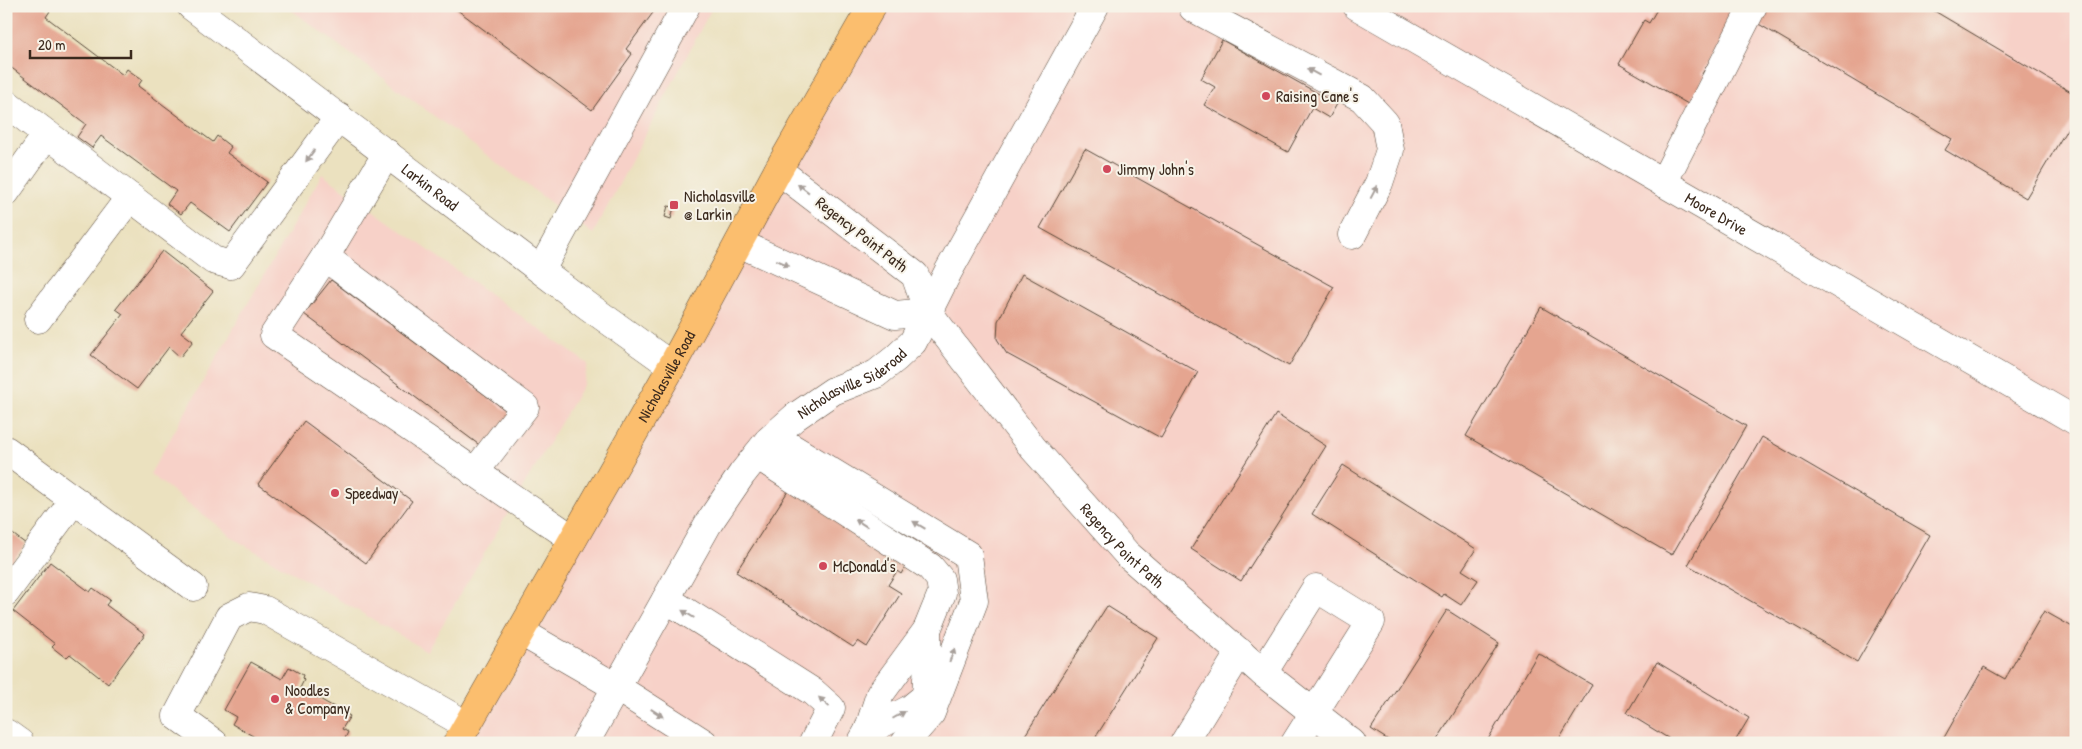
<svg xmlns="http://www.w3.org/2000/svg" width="2082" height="749" font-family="'Patrick Hand',sans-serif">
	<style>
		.built { fill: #f7d1c8 }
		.building { fill: #e5a590 }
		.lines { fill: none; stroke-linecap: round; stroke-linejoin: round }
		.minor-casing { stroke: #554536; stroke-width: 29 }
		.major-casing { stroke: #554536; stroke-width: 29 }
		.minor { stroke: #fff; stroke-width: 28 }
		.major { stroke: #fbbe6e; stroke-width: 28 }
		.oneway { fill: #a79f9a }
		.poi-dot { fill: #d1495b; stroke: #f7f3e8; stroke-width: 2 }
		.labels { text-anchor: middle; stroke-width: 4; stroke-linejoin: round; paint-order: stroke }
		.poi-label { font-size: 16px; fill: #3b2a1e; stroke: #f7f3e8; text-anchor: start }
		.street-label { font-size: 16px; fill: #3b2a1e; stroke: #f7f3e8 }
	</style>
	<rect width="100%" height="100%" fill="#f7f3e8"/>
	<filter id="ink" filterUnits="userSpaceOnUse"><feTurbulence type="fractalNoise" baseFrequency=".02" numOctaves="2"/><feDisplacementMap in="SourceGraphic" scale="10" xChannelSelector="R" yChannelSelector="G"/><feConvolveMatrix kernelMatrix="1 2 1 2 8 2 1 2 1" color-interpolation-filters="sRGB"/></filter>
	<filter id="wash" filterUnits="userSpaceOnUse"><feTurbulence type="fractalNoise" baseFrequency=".0096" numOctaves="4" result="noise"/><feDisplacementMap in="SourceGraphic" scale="20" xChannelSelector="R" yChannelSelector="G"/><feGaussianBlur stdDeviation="1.12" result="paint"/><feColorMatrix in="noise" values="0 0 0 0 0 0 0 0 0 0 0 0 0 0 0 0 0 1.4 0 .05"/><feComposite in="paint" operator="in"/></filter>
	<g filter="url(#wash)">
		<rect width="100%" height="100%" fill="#ebe1bf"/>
		<path class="built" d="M286,6H713L593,234Z
			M872,6H2076V743H457Z
			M322,174L588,364L583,385L427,651L236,540L150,474Z"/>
		<g id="blocks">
			<path class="building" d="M6,6H44L50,11L46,17L123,75L127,69L142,80L138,86L213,142L217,136L231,147L227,153L267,182L230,232L190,203L181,214L167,204L176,191L101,136L92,148L77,137L86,124L9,66L6,70Z
				M452,6H658L626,49L632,54L592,110Z
				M1659,6H1741L1702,74L1705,76L1688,104L1619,64L1644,20L1649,23Z
				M1767,6H1926L2076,95V114L2026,198L1945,150L1952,139L1757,23Z
				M1222,40L1337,104L1329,118L1312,108L1288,152L1204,105L1215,87L1201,79Z
				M1085,149L1334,287L1289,366L1040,228Z
				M668,206L674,207L671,219L665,217Z
				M162,251L213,291L181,332L193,341L180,357L169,347L137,389L91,355L123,314L116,309Z
				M1022,274L1198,372L1161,438L1007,354L997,339L998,321Z
				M331,280L512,415L486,450L304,314Z
				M1541,307L1746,426L1672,555L1466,436Z
				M1276,414L1326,446L1241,581L1191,549Z
				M304,421L412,501L366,563L258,484Z
				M1762,437L1930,535L1857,662L1688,565Z
				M1343,465L1476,549L1462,570L1478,580L1461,605L1444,594L1442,597L1312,514Z
				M790,488L909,560L901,574L897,571L888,585L901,593L867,647L858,641L853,647L736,572Z
				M6,529L26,544L6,569Z
				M50,562L90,592L93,588L110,600L106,605L145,634L108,684L70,654L66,658L52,647L55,644L13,611Z
				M1107,606L1158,638L1092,743H1027L1022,740Z
				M1447,610L1499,643L1435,743H1393L1371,729Z
				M2044,611L2076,629V743H1941L1984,667L2005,679Z
				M1538,653L1592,685L1557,743H1486Z
				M251,662L282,679L289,667L303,675L302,678L304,680L300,688L350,716L342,729L348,732L343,743H284L281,741V743H265L232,724L236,717L224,710Z
				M1657,662L1749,718L1734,743H1676L1627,713Z"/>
		</g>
	</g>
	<g filter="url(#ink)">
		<use href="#blocks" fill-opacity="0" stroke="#554536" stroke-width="1"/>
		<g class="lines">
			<defs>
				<g id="minor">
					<path id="s1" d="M191,6L588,306L672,366"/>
					<path id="s2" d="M1357,6L2076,421"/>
					<path d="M1193,8L1362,98L1385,123L1390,150L1379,183L1352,235"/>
					<path d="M6,103L213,260L231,265L339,117"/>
					<path d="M387,153L325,257L274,335L573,539"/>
					<path d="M1663,183L1753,6"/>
					<path d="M6,192L47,134"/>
					<path d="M739,243L895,315L928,312L915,275L778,170"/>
					<path d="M325,257L525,407L474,473"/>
					<path d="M541,270L686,6"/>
					<path id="s3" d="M928,312L1033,448L1127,554L1263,673L1352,743"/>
					<path d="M38,319L130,197"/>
					<path d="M774,437L968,555L974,601L931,713L905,743"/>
					<path d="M6,450L193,587"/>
					<path d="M757,455L930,567L940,579L942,593L927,630L928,662L926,696L910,709L868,731L861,743"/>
					<path d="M6,592L74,500"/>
					<path d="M666,599L813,692L831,708L813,743"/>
					<path d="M521,632L616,687L704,743"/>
					<path d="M1263,673L1316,588L1371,622L1295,743"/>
					<path d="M868,731L880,694L927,630"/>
					<path d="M6,733L20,743"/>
					<path d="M214,743L177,716L229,617L249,607L265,610L467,725"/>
					<path id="s4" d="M585,743L708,524L742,474L768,441L795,417L833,391L876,374L896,358L913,342L948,272L1095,6"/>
					<path d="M1184,743L1240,652"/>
				</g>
				<g id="major">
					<path id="s5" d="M457,743L672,366L778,170L872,6"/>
				</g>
			</defs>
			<use href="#minor" class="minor-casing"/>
			<use href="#major" class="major-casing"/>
			<use href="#minor" class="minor"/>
			<use href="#major" class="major"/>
		</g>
		<defs><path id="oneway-solid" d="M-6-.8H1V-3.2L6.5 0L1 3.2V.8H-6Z" transform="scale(1.25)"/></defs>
		<g class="oneway">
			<use href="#oneway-solid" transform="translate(1313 72) rotate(-152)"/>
			<use href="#oneway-solid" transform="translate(310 156) rotate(126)"/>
			<use href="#oneway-solid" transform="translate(803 188) rotate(-142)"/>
			<use href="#oneway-solid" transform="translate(1374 192) rotate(-62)"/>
			<use href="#oneway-solid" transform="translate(783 263) rotate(25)"/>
			<use href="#oneway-solid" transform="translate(861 523) rotate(-147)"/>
			<use href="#oneway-solid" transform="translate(919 525) rotate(-149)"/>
			<use href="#oneway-solid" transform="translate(688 614) rotate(-148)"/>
			<use href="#oneway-solid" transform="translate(952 655) rotate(-69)"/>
			<use href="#oneway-solid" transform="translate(824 702) rotate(-138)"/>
			<use href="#oneway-solid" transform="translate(657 713) rotate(33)"/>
			<use href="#oneway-solid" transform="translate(899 715) rotate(-30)"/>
		</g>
	</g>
	<g class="poi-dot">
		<circle cx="1266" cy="96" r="5"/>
		<circle cx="1107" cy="169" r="5"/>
		<rect x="669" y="200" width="10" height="10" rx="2.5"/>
		<circle cx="335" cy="493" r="5"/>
		<circle cx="823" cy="566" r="5"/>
		<circle cx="275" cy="699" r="5"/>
	</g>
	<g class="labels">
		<g class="poi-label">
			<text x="1276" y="102">Raising Cane's</text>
			<text x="1117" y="175">Jimmy John's</text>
			<text x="684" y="202">Nicholasville<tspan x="684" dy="18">@ Larkin</tspan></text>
			<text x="345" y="499">Speedway</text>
			<text x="833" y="572">McDonald's</text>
			<text x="285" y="696">Noodles<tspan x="285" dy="18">&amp; Company</tspan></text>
		</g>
		<g class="street-label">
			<text dy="6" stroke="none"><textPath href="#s1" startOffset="300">Larkin Road</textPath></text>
			<text dy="6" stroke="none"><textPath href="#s2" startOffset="415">Moore Drive</textPath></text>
			<text transform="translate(862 234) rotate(38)" y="6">Regency Point Path</text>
			<text dy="6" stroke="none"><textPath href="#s5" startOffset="422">Nicholasville Road</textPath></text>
			<text dy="6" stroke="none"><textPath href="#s4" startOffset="456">Nicholasville Sideroad</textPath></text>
			<text dy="6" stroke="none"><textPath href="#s3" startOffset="304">Regency Point Path</textPath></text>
		</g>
	</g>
	<rect width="2082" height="749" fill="none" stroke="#f7f3e8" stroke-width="25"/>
	<path d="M30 50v8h101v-8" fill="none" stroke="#3b2a1e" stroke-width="2.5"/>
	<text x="38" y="50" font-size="15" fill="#3b2a1e" stroke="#f7f3e8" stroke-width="4" paint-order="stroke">20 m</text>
</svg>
